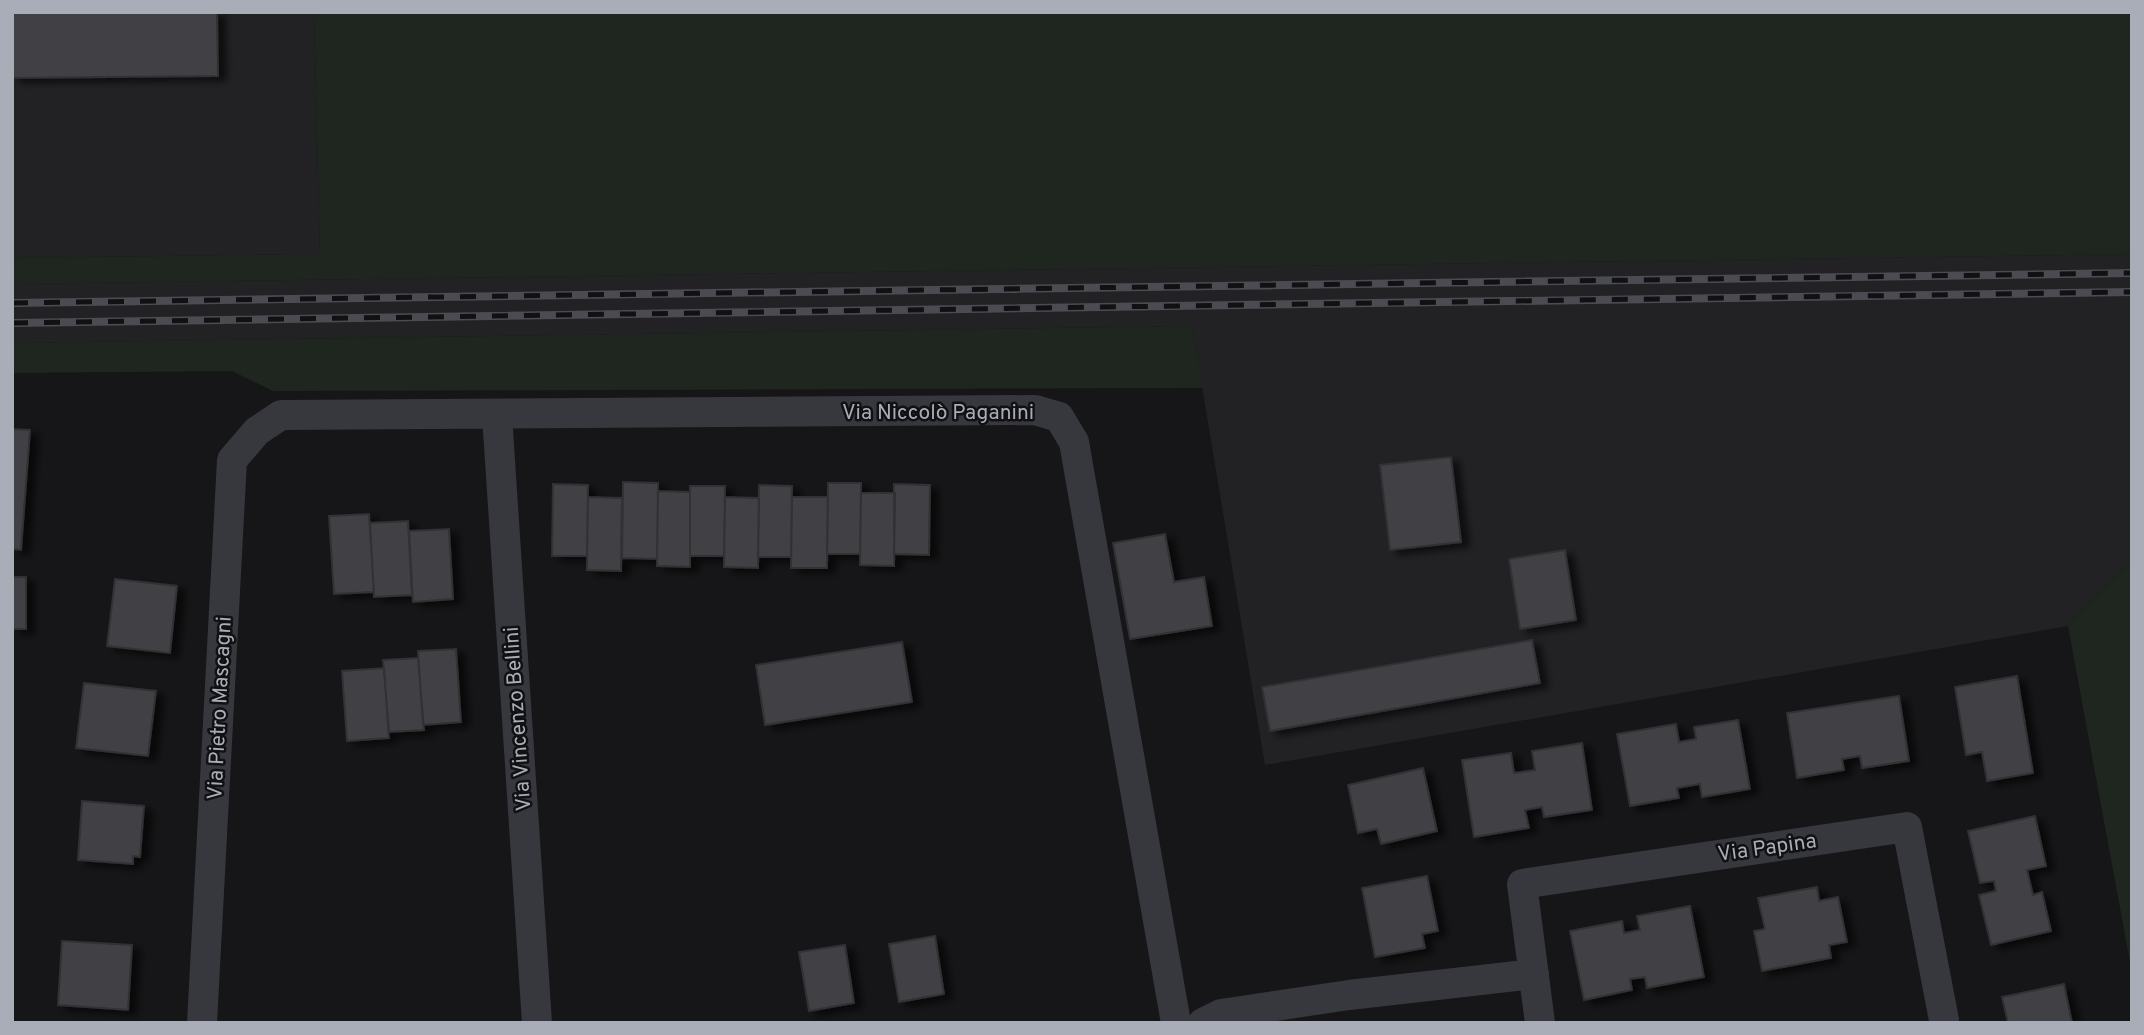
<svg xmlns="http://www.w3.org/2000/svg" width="2144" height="1035" font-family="Overpass,sans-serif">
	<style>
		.built { fill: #222225 }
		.green { fill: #1e261f }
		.building { fill: #404145; stroke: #303034; stroke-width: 2; filter: url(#shadow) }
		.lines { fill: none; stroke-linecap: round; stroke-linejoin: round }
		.minor { stroke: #37383d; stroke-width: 30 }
		.rail-casing { stroke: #4a4c52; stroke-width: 8 }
		.rail { stroke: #111113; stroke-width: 5; stroke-dasharray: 16; stroke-linecap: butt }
		.labels { text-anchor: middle; stroke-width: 5; stroke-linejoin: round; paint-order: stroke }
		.street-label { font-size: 21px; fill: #a8adb8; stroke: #111113 }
	</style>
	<defs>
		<filter id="shadow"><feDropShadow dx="8" dy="4.5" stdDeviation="3.5" flood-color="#0009"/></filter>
	</defs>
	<rect width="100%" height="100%" fill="#161618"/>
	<path class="built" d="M12,12H314L320,254L12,258Z
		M2132,254V562L2068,626L1265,765L1192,326L12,343V284Z"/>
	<path class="green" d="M314,12H2132V254L12,284V258L320,254Z
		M1192,326L1203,388L273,391L232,371L12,373V343Z
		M2132,562V973L2068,626Z"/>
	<path class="building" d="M12,12H217L218,76L12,78Z
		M12,429L30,430L21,550L12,549Z
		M1451,457L1461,542L1390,550L1380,465Z
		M623,482L658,483L657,559L622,558Z
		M828,483H861L860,554H827Z
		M553,484L588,485L587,556H552Z
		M894,484L930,485L929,555L894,554Z
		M759,485L792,486L791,557H758Z
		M690,486H725L724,556H690Z
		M658,491L690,492V567L657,566Z
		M861,493H895L894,566L860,565Z
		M588,497L622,498L621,571L587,570Z
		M725,497L759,498L758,568L724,567Z
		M792,497H828L827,568H791Z
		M369,514L374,592L334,594L329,516Z
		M408,521L412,595L374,597L370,523Z
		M449,529L453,599L413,602L409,531Z
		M1165,534L1174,582L1204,577L1212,626L1130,639L1113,543Z
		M1565,550L1576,620L1520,629L1509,559Z
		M12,577H26V629H12Z
		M115,579L177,586L170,653L107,646Z
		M1532,640L1540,683L1270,731L1262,687Z
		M902,642L912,702L765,725L756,665Z
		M456,649L461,722L423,725L418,651Z
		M418,658L424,730L389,732L383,660Z
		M384,668L389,738L347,741L342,671Z
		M2017,676L2033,773L1987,781L1982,752L1966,755L1955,687Z
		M84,683L156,691L148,756L76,748Z
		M1899,696L1909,761L1862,768L1860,756L1842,759L1844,770L1797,778L1787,713Z
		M1738,720L1750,789L1702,797L1700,784L1677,788L1679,798L1630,806L1617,734L1676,724L1679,742L1696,739L1694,727Z
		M1582,743L1592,810L1544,817L1542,807L1525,810L1529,828L1474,837L1462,760L1511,753L1514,773L1535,770L1532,751Z
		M1423,768L1437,831L1381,844L1377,829L1358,833L1348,785Z
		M82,801L144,806L140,857L133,856V864L78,860Z
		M2035,816L2046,866L2027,870L2033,895L2042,892L2051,931L1991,945L1979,895L1996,891L1994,881L1980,883L1968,831Z
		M1427,876L1438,931L1422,934L1425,948L1375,957L1362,888Z
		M1817,887L1819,901L1838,897L1847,942L1829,945L1831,958L1762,971L1754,931L1765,929L1758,898Z
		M1690,906L1704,977L1647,988L1645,977L1630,979L1632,990L1584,1000L1570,931L1622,921L1624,933L1640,930L1637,916Z
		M935,936L944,994L899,1002L889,944Z
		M62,941L132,945L128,1010L58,1005Z
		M845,945L854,1003L809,1011L799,952Z
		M2064,984L2072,1023H2008L2002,997Z"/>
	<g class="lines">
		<path class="minor" d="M497,415L537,1023
			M202,1023L232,460L257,431L281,415L1035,410L1059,417L1074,442L1176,1023
			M1203,1023L1221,1014L1349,995L1534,974
			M1540,1023L1522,884L1907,827L1944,1020"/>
		<defs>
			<path id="rail" d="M12,303L2132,273
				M12,323L2132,292"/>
		</defs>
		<use href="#rail" class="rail-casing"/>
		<use href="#rail" class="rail"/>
	</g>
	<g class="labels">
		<g class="street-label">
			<text x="938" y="419">Via Niccolò Paganini</text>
			<text transform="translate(219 708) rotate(-87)" y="7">Via Pietro Mascagni</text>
			<text transform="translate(517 719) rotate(-94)" y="7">Via Vincenzo Bellini</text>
			<text transform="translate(1767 847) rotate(-8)" y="7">Via Papina</text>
		</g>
	</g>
	<rect width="2144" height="1035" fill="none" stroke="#a8adb8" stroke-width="28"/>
</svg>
